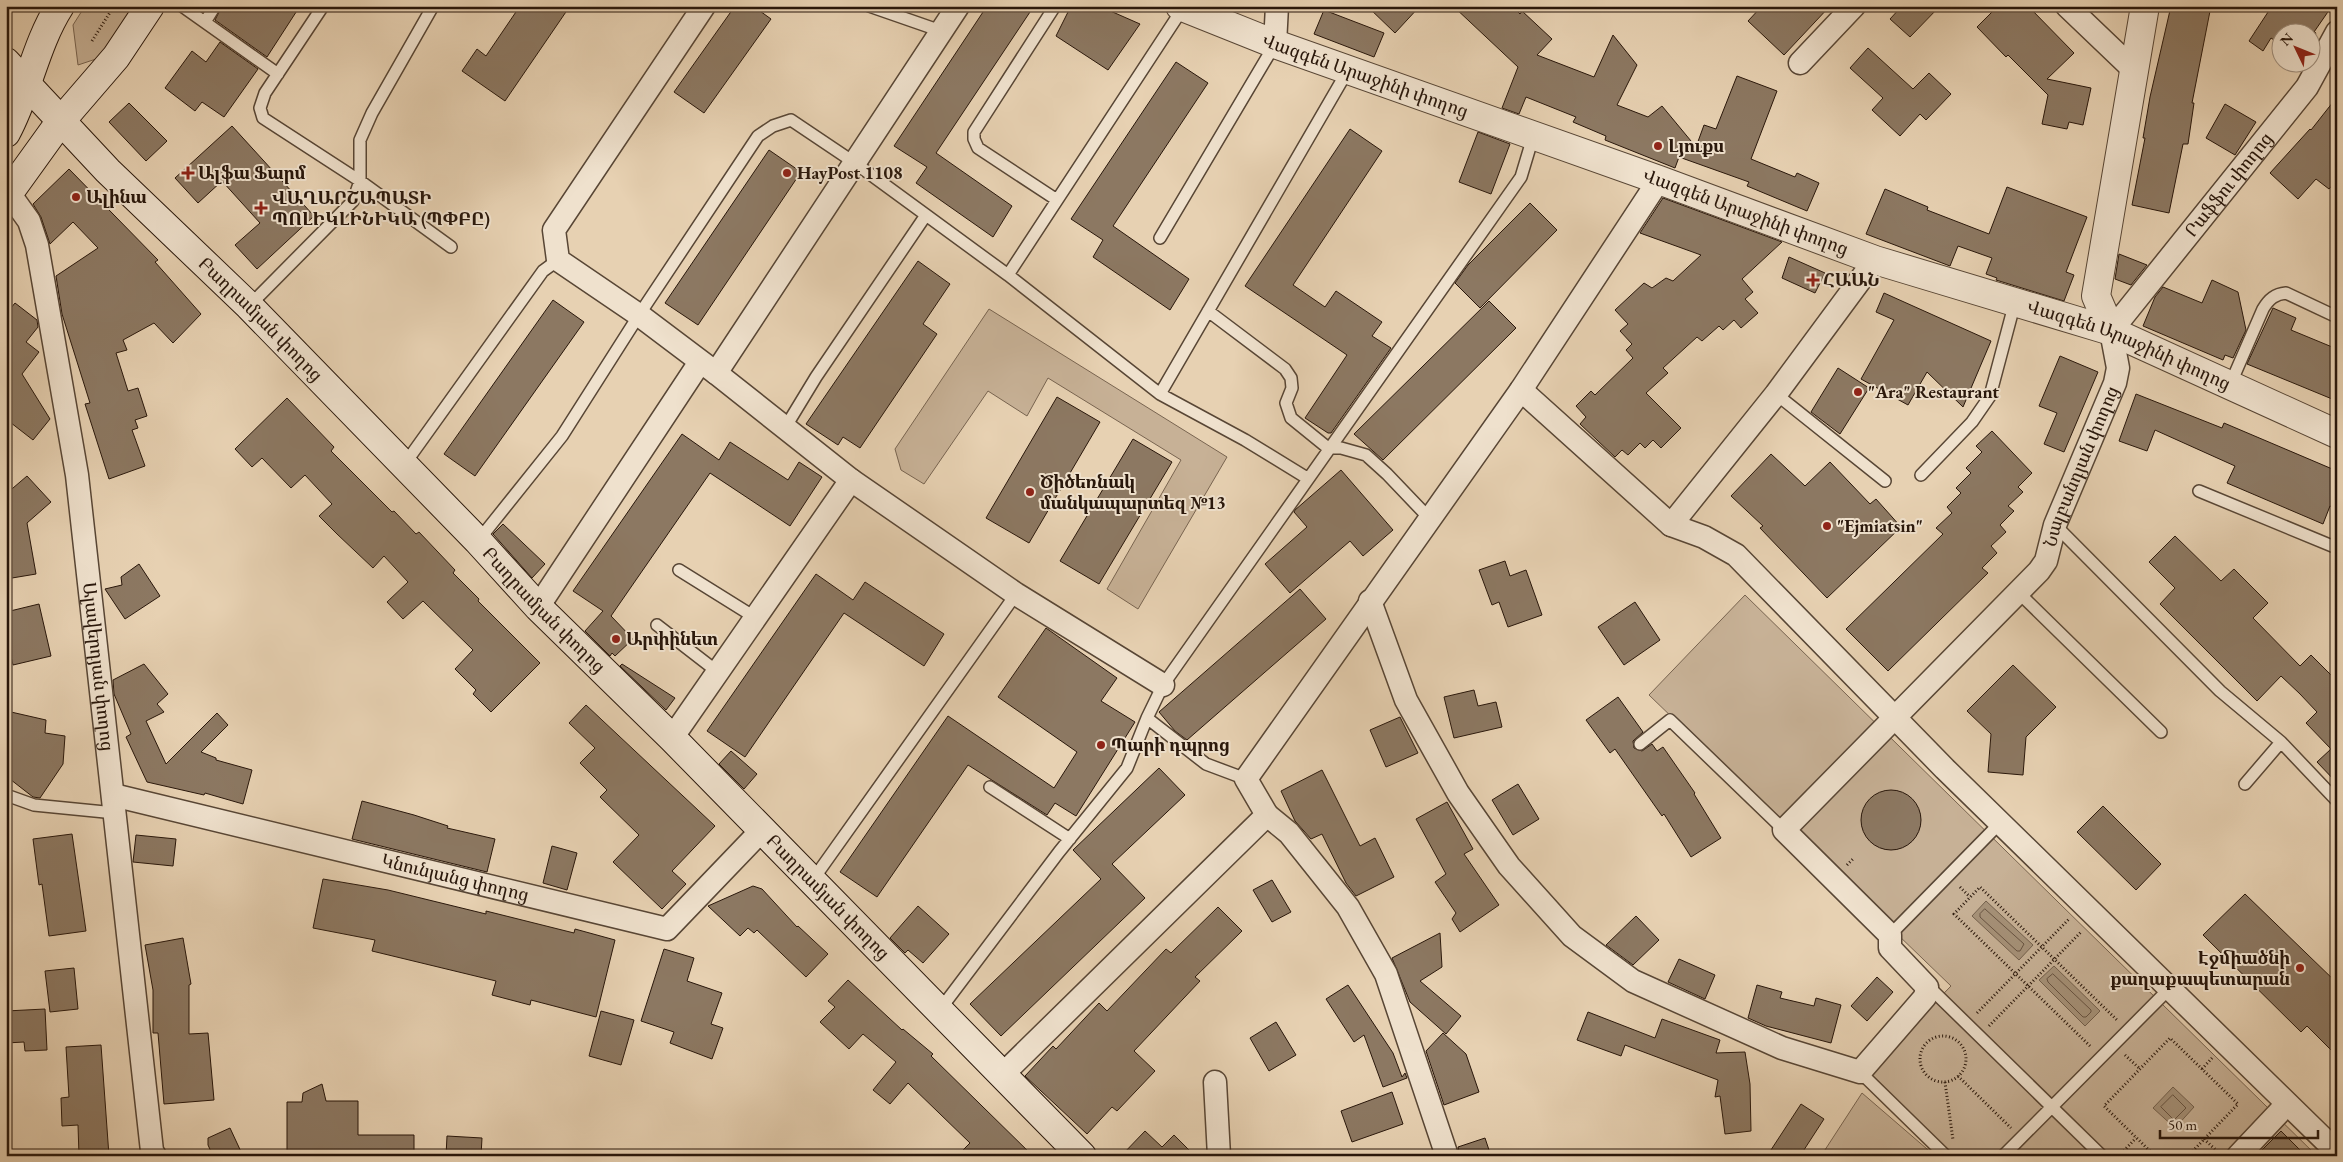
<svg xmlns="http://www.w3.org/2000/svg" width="2343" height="1162" font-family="'EB Garamond','Noto Serif Armenian',serif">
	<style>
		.green { fill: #c7b196; stroke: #786450 }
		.water { fill: #a69279; stroke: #74614d }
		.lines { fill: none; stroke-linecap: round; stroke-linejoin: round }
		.shore { stroke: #685442; stroke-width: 1 }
		.building { fill: #8c7862; stroke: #29170b }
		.service-casing { stroke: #584635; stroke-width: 14 }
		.minor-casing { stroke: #584635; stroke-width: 25 }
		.tertiary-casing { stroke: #584635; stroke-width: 30 }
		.secondary-casing { stroke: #29170b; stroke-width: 30 }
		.path { stroke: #29170b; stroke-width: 3; stroke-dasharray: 1 2.5; stroke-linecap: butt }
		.service { stroke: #efe1cd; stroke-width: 11 }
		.minor { stroke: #efe1cd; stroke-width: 22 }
		.tertiary { stroke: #efe1cd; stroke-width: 28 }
		.secondary { stroke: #efe1cd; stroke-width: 28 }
		.poi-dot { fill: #8f2418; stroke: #efe1cd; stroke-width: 2 }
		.labels { text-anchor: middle; stroke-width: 4; stroke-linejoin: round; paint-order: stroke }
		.street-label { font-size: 18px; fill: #29170b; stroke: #efe1cd }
		.poi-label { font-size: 18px; font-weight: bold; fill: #29170b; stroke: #efe1cd; text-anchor: start }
	</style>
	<rect width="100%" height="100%" fill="#e7d1b2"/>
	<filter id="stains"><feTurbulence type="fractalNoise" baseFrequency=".004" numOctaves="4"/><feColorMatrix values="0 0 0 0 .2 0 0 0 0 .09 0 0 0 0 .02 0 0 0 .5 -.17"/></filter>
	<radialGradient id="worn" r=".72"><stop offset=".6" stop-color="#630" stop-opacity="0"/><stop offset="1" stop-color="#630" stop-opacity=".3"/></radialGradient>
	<path class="green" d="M85,6H144L114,53L78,65L73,25Z
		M989,309L1227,457L1138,609L1107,589L1181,460L1048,378L1027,416L988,391L924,484L901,470L895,449Z
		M1745,595L2317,1156H1954L1868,1071L1951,986L1649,695Z
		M1862,1093L1927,1149L1933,1156H1821Z"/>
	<path class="water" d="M1986,901L2033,945L2019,960L1972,916Z
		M2054,966L2100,1011L2085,1026L2039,980Z
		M2173,1087L2194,1107L2175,1128L2153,1108Z"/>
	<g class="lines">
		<path class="shore" d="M1985,909L2024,944L2020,951H2017L1980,917V914Z
			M2053,974L2091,1010V1012L2086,1017H2083L2048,982L2047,979Z
			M2173,1095L2186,1108L2174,1120L2161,1107Z"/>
	</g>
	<path class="building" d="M222,6H300L267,57L215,20Z
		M520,6H570L505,101L462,71L477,49L486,56Z
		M735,6H753L771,19L704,113L674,92Z
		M987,6H1034L936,153L1012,206L993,237L916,183L927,167L894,146Z
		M1071,6H1099L1140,24L1108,70L1056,36Z
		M1367,6H1420L1395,33Z
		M1453,6H1512L1520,14L1522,11L1552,39L1537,55L1594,77L1613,35L1637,65L1617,105L1648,117L1662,106L1696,147L1704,125L1716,129L1737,76L1777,91L1751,159L1795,177L1797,173L1819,183L1807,211L1747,186L1749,182L1679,157L1675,168L1605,140L1606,136L1573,122L1576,117L1526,97L1519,114L1502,108L1518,67Z
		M1762,6H1830L1784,55L1748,21Z
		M1902,6H1940L1910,37L1890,19Z
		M1998,6H2028L2074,53L2047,79L2091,88L2083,125L2069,122L2067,129L2042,124L2048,95L2008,55L2006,57L1977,27Z
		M2171,6H2211L2192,103H2194L2188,144H2183L2169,213L2132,205L2145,138H2143L2150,97Z
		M2272,6H2332L2314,32L2316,33L2310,42V32H2280V44L2271,38L2263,51L2249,41Z
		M1324,10L1384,33L1374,57L1314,34Z
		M220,42L258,69L224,117L202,102L195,111L165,88L192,51L206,62Z
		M1868,48L1913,89L1929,73L1951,94L1926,120L1920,114L1900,136L1872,110L1883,98L1850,68Z
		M1176,62L1208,83L1113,226L1189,279L1170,310L1093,257L1103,240L1071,219Z
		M2337,97V180L2329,189L2316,179L2298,199L2270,173L2310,129L2311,130Z
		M129,103L167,141L146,161L109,122Z
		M2225,104L2256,122L2235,155L2206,138Z
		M232,126L314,216L257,269L235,245L260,223L222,181L198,203L175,178Z
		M1350,129L1382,151L1293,285L1325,307L1336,291L1382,322L1372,336L1391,348L1331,433H1328L1305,418L1347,355L1245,286Z
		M1478,132L1510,144L1491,194L1459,182Z
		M769,150L801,172L698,325L665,303Z
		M69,169L158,260L155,262L201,314L173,343L154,323L123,340L127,350L116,353L128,391L138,388L147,416L135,420L138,428L132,430L145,466L109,479L85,404L90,403L62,314L56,276L98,248L73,222L50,244L41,217L33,204Z
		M2007,187L2087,217L2066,272L2074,275L2064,301L1996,280L1997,278L1986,274L1992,258L1958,246L1950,266L1866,234L1885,189L1928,207L1927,210L1989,234Z
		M1663,198L1782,242L1742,279L1753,292L1745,299L1758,313L1741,328L1734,320L1723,330L1719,326L1702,341L1697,337L1663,368L1668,373L1646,393L1681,428L1661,448L1653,440L1645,448L1640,443L1628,455L1622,450L1615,457L1580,424L1586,417L1576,406L1591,391L1595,395L1633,358L1626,350L1632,344L1620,331L1628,324L1615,310L1644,283L1652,288L1666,278L1673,281L1701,255L1640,233Z
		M1530,203L1557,230L1480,308L1455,283L1468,265Z
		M2119,254L2147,265L2131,285L2115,279Z
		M1789,257L1825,273L1815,293L1782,278Z
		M918,261L950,284L923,324L937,334L860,448L843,437L838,445L806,424Z
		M2212,280L2238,292L2246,330L2233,358L2225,355L2223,360L2143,326L2155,297L2163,287L2202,303Z
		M1884,293L1991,341L1963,407L1927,372L1908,405L1861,379L1894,320L1876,312Z
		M553,300L584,322L475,476L444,454Z
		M1489,301L1516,328L1383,460L1354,434Z
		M15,303L37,320L38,327L26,342L39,352L22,374L50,419L33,440L6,419V314Z
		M2273,308L2296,318L2291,330L2337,349V401L2247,364Z
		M2060,356L2098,372L2064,452L2044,444L2057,413L2039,406Z
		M1838,368L1869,388L1840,434L1811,412Z
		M2136,394L2222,428L2224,423L2337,471V509L2330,506L2323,524L2227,483L2235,466L2155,430L2147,451L2119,441Z
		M1057,397L1100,422L1029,543L986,518Z
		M287,398L334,447L331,451L392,512L394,511L416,534L419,532L455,570L453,573L479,599L478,601L540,663L491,712L473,694L476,690L455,669L473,650L423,601L403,619L387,602L408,582L384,556L373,568L337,534L319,516L332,504L305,475L291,488L262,458L252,467L235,449Z
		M1992,431L2032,473L2018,487L2023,492L2008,506L2014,511L2000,525L2006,532L1991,546L1997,553L1982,568L1988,573L1888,671L1846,629L1943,534L1936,528L1952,513L1947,507L1961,493L1956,488L1971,473L1966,468L1982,452L1976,446Z
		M682,434L719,460L730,442L788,480L799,462L822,477L790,526L710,473L611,616L633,639L615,656L612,653L610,656L585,631L603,611L573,591Z
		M1133,439L1172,462L1099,584L1060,561Z
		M1771,454L1805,486L1830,462L1870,504L1876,499L1901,527L1827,598L1760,528L1763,526L1731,496Z
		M1341,470L1393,530L1363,556L1350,541L1290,593L1265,564L1307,527L1294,512L1295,510Z
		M27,476L51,502L27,523L36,574L6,579V494Z
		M503,524L545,564L532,578L493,534Z
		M2175,536L2221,581L2234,569L2268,603L2253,618L2300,666L2311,655L2337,681V783L2317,762L2331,749L2306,723L2317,712L2300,694L2281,676L2257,701L2160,604L2175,588L2149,562Z
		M1505,561L1510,576L1526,570L1542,615L1508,627L1499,602L1492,605L1479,570Z
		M139,564L160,596L125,619L105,589L122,585L121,577Z
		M816,574L853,600L865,582L944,634L924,666L844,613L745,757L707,731Z
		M1300,589L1326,619L1187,740L1175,731L1159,712Z
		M1635,602L1660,640L1624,665L1598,627Z
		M39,604L51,656L13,665L6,635V612Z
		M1046,628L1117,678L1101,701L1135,722L1076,816L1055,803L1047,815L968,765L877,897L840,872L948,716L1054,788L1077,752L998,697Z
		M144,664L168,694L157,704L164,712L146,721L166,764L217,713L228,725L201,752L216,758V760L252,770L243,804L205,793L204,795L147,782L126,737L131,734L114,694L113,680Z
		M622,664L675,698L666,710L620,666Z
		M2013,665L2056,707L2026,737L2023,775L1988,772L1991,734L1967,711Z
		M1474,690L1478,706L1496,702L1502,727L1454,738L1444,697Z
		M1618,697L1643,732L1633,741L1634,748L1642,751L1652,744L1657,751L1663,747L1695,793L1694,794L1721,838L1691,857L1664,814L1662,816L1615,749L1610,753L1586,720Z
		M586,705L715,826L672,871L686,884L662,909L613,862L639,835L600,797L607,790L580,763L595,748L569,723Z
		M11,712L46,720L45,733L65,736L63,764L40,798L33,797L6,776V720Z
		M1400,717L1418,753L1386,767L1370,730Z
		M731,751L757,774L744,789L719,764Z
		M1159,768L1185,795L1112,864L1145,898L1001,1036L970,1004L1101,879L1073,850Z
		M1322,770L1360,846L1375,838L1394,877L1356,896L1346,883L1322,834L1311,839L1295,821L1281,791Z
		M1518,784L1539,819L1513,835L1492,800Z
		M1861 820a30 30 0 1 1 60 0a30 30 0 1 1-60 0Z
		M362,801L414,815L448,826L447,828L495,839L487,872L352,839Z
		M1447,802L1473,849L1464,854L1499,905L1460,932L1452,919L1456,913L1435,882L1446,874L1416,819Z
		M2103,806L2161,864L2136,890L2077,832Z
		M72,834L86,931L49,936L42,884L39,885L33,839Z
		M136,835L176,839L173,866L133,862Z
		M552,846L577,853L567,890L543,883Z
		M323,879L388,890L486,914V911L574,933L575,929L615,940L596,1017L531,1000L530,1005L492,995L496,981L372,951L375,940L313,928Z
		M1272,880L1291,912L1272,922L1253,890Z
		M753,886L762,889L797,927L798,926L828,954L806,977L757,930L754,933L748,928L740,936L708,906Z
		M2245,894L2337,983V1056L2307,1026L2301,1032L2203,935Z
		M918,906L949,934L923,963L908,950L905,953L890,938Z
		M1218,907L1242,931L1195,977L1200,981L1134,1051L1155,1071L1117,1111L1112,1107L1087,1134L1025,1076L1053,1046L1056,1049L1099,1003L1107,1011L1166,949L1171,953Z
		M1636,916L1659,940L1633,965L1606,945Z
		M1440,933L1442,967L1420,981L1461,1016L1446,1034L1410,1002L1392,958Z
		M183,938L191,984L189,985V1034L208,1033L214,1100L164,1104L158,1033H153V990L145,945Z
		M664,949L694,958L687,981L722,993L711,1024L723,1028L712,1059L670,1043L674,1032L641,1021Z
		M1679,959L1715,975L1705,999L1668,982Z
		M74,968L78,1009L50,1012L45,971Z
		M1877,977L1893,992L1867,1021L1851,1006Z
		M848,980L902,1030L903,1029L933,1054L931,1056L1033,1156H957L970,1143L908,1083L890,1104L873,1090L896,1062L863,1034L849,1049L820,1022L835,1007L828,1001Z
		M1348,985L1393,1053L1402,1077L1405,1073L1407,1078L1383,1087L1364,1035L1354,1042L1326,999Z
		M1757,985L1782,992L1780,998L1814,1006L1816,998L1841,1005L1831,1043L1766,1026L1748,1018Z
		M45,1009L47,1050L25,1051L24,1042L6,1043V1011Z
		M601,1011L634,1020L621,1065L589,1056Z
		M1588,1012L1655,1038L1662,1019L1720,1040L1716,1053L1745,1052L1750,1084L1751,1131L1725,1134L1720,1096L1715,1097L1718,1080L1625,1045L1621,1056L1577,1040Z
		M1276,1022L1296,1055L1269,1071L1250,1038Z
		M1443,1033L1466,1054L1479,1092L1444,1105L1426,1051Z
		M101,1045L109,1156H79L78,1125L62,1126L61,1098L69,1097L66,1047Z
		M322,1084L326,1101H358V1135H414V1156H287V1102H302L303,1093Z
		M1392,1092L1403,1124L1352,1142L1341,1111Z
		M1801,1104L1824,1119L1800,1156H1767Z
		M230,1128L243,1156H213L208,1145V1138Z
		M1145,1131L1162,1147L1174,1135L1195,1156H1121Z
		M2281,1131L2306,1156H2256Z
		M447,1136L482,1138L481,1156H446Z
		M1485,1138L1491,1156H1460L1458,1147Z"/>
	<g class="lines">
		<defs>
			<path id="service" d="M182,6L278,74
				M323,6L265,93L260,108L263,118L360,181L451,247
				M869,6L941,31
				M1055,6L974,132V139L978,148L1057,200
				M205,22L215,6
				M1160,238L1275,44
				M1008,275L1183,8
				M249,306L353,201L360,181V140L372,113L433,6
				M1208,311L1285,369L1291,378L1292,388L1286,403L1291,418L1328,448H1341L1366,455L1387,474L1430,519
				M2230,385L2263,309C2269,299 2275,294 2286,293L2337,317
				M1160,394L1348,70
				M1776,394L1885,481
				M785,428L816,377L926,215
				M404,465L543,271L558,260
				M1921,475L1972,422L1990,396L2015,302
				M2199,491L2337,548
				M2055,525L2220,691L2281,742L2337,801
				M478,541L562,436L639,315L758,136L773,126L791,120L855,163L1008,275L1160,394L1245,440L1307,478
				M679,570L756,618
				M2018,592L2161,732
				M657,625L719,673
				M1147,718L1163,685L1521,177L1533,137
				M1640,744L1670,720L1784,830
				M2245,784L2281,742
				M990,787L1070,839
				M6,795L34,805L115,813
				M812,881L1016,594
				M1890,935L2000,823
				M1926,984L2102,1156
				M939,1011L1059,852L1127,768L1147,718L1206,764L1246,779
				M1860,1072L1946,1156
				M2003,1156L2169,989"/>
			<g id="minor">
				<path d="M704,6L554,230L558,260L639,315L716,373L851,480L1016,594L1163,685"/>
				<path d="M2067,6L2135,71"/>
				<path d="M1275,44L1277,6"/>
				<path d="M1800,63L1854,6"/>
				<path id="s1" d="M6,189L29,221L37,245L77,475L152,1151L155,1156"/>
				<path d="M716,373L958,6"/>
				<path d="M1521,390L1671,525L1704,537L1736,555L1945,769L2337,1152"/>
				<path d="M1671,525L1776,394L1875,260"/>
				<path id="s2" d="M1370,601L1406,700L1458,793L1509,866L1572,936L1633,981L1782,1048L1860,1072L1925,997L1927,987L1890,948V935L1784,830L2039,571L2046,561L2055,525L2115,383L2118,368L2111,331L2307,87L2337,32"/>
				<path d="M538,607L700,362"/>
				<path d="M672,738L851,480"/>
				<path id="s3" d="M113,795L667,929L761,831"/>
				<path d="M1267,815L1289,833L1348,907L1386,974L1447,1156"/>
				<path d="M1002,1075L1267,815L1246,779L1521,390L1659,180"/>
				<path d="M1215,1082L1219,1156"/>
				<path d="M2238,1156L2287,1104"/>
			</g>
			<g id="tertiary">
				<path id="s4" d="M1180,6L1275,44L1659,180L1875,260L2111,331L2337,434"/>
				<path d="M2111,331L2096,296L2145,6"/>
			</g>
			<g id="secondary">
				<path id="s5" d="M6,62L108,171L249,306L478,541L538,607L672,738L1082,1156"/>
				<path d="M6,133C28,93 35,45 60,6"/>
				<path d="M6,197L60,122L116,57L150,6"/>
			</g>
		</defs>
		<use href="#service" class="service-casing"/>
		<use href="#minor" class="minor-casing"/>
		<use href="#tertiary" class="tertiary-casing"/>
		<use href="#secondary" class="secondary-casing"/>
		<path class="path" d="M92,41L114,6
			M1847,865L1854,858
			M1960,887L1970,897
			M1977,1013L2069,919
			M1989,1026L2081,932
			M1920 1059a23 23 0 1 1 46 0a23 23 0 1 1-46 0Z
			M2090,1046L1954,914L1980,887L2117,1020
			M2125,1055L2140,1069
			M2202,1069L2212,1058
			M1958,1076L2011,1128
			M1945,1082L1953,1140
			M2204,1139L2218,1152
			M2119,1156L2136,1138
			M2155,1156L2104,1106L2170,1038L2238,1104L2188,1156"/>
		<use href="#service" class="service"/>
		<use href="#minor" class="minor"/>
		<use href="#tertiary" class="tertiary"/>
		<use href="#secondary" class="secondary"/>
	</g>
	<g class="poi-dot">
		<circle cx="1658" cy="146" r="5"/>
		<path d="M185.5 165.5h5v5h5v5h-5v5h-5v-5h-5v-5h5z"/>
		<circle cx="787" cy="173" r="5"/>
		<circle cx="76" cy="197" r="5"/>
		<path d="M258.5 200.5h5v5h5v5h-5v5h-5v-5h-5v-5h5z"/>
		<path d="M1810.5 272.5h5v5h5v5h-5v5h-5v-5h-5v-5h5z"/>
		<circle cx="1858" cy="392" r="5"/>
		<circle cx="1030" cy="492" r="5"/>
		<circle cx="1827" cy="526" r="5"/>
		<circle cx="616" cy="639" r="5"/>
		<circle cx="1101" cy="745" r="5"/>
		<circle cx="2300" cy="968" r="5"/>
	</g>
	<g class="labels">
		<g class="street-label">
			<text dy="6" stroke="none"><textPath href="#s4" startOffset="198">Վազգեն Արաջինի փողոց</textPath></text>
			<text dy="6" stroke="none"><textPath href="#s2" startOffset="1849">Րաֆֆու փողոց</textPath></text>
			<text dy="6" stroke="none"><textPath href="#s4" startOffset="602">Վազգեն Արաջինի փողոց</textPath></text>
			<text dy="6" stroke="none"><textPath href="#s5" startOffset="362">Բաղրամյան փողոց</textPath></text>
			<text dy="6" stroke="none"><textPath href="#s4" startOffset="1008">Վազգեն Արաջինի փողոց</textPath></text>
			<text dy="6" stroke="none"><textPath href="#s2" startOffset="1518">Նալբանդյան փողոց</textPath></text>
			<text dy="6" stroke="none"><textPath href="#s5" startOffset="768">Բաղրամյան փողոց</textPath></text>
			<text dy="6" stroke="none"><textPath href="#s1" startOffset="491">Ալավերդյան փողոց</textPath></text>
			<text dy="6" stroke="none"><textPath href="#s3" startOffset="352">Կնունյանց փողոց</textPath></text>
			<text dy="6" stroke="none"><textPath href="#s5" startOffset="1172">Բաղրամյան փողոց</textPath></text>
		</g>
		<g class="poi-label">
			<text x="1668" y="152">Լյուքս</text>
			<text x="198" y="179">Ալֆա Ֆարմ</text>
			<text x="797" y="179">HayPost 1108</text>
			<text x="86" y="203">Ալինա</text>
			<text x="272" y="204">ՎԱՂԱՐՇԱՊԱՏԻ<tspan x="272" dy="21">ՊՈԼԻԿԼԻՆԻԿԱ (ՊՓԲԸ)</tspan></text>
			<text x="1823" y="286">ՀԱԱՆ</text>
			<text x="1868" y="398">"Ara" Restaurant</text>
			<text x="1040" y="488">Ծիծեռնակ<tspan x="1040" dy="21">մանկապարտեզ №13</tspan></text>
			<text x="1837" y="532">"Ejmiatsin"</text>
			<text x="626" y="645">Արփինետ</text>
			<text x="1111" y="751">Պարի դպրոց</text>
			<text x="2290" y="964" text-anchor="end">Էջմիածնի<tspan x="2290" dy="21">քաղաքապետարան</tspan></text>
		</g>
	</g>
	<rect width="2343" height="1162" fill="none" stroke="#e7d1b2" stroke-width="25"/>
	<rect x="8" y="8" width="2328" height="1147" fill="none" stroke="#29170b" stroke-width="2.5"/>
	<rect x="12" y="12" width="2318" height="1137" fill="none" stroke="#29170b"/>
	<g transform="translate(2296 48) rotate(313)"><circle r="24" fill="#efe1cd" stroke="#a0907f"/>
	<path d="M0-4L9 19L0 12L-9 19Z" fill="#8f2418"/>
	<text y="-8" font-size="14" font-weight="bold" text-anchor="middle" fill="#29170b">N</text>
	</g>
	<path d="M2160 1130v8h158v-8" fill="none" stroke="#29170b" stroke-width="2.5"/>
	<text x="2168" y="1130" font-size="15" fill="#29170b" stroke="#efe1cd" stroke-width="4" paint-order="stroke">50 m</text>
	<rect width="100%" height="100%" filter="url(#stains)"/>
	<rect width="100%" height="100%" fill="url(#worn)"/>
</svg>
